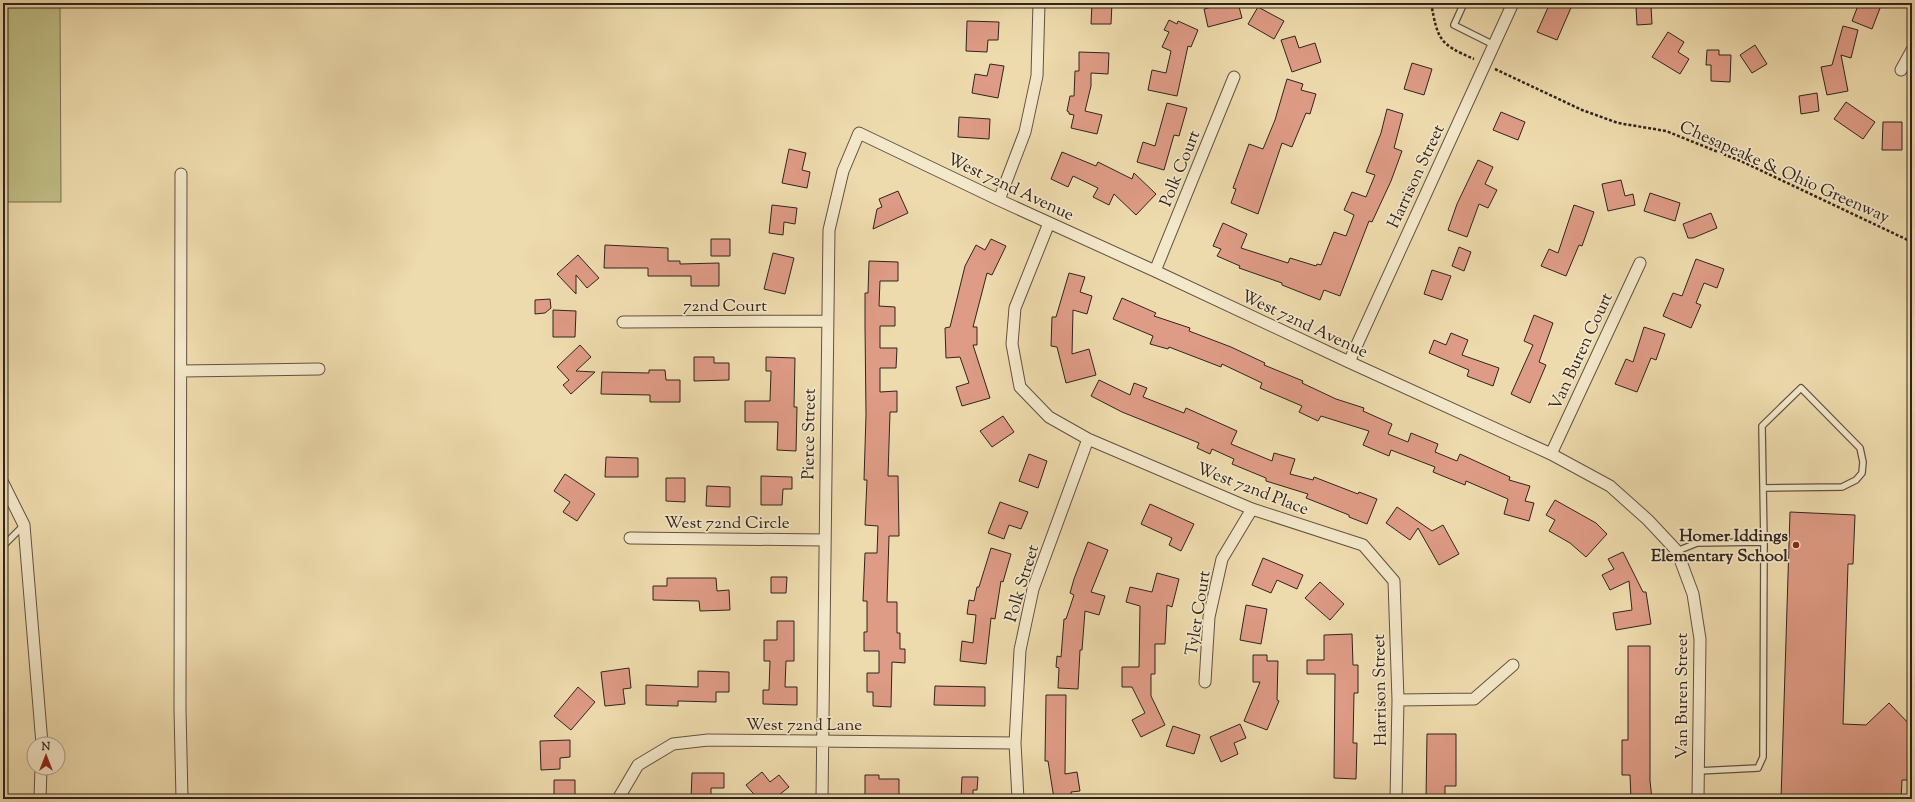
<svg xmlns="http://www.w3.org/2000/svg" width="1915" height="802" font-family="'Sorts Mill Goudy',serif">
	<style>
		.green { fill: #c0be85; stroke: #787151 }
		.building { fill: #de9b85; stroke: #31241d }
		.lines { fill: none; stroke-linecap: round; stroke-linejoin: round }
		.lane-casing { stroke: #605241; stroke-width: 8 }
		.street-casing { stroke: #605241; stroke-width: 13 }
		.path { stroke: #31241d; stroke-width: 2.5; stroke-dasharray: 3 2; stroke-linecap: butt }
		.lane { stroke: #f4e8ca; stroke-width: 5.5 }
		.street { stroke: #f4e8ca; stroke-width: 11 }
		.poi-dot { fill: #8f2418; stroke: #f4e8ca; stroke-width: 1.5 }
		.labels { text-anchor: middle; stroke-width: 3.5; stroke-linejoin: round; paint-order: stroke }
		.street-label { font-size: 17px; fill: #31241d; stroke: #f4e8ca }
		.poi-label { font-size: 17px; font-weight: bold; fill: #31241d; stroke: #f4e8ca; text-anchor: end }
	</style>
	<rect width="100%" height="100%" fill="#eedbad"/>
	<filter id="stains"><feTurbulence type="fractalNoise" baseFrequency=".005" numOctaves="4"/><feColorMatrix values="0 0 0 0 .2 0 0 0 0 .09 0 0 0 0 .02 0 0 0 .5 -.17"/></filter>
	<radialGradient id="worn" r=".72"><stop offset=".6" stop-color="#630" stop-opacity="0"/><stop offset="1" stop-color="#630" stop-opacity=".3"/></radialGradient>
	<path class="green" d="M3,3H60L61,202H3Z"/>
	<path class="building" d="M1092,3H1112L1111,24H1091Z
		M1215,3H1238L1242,18L1208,27L1204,9L1216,6Z
		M1550,3H1573L1557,40L1537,32Z
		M1859,3H1882L1872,29L1852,21Z
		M1651,6L1652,24L1637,25L1636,7Z
		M1258,7L1284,21L1274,39L1248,24Z
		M1169,20L1177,24L1178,21L1198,30L1191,47L1188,46L1177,96L1148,90L1152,70L1166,73L1171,51L1162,47L1169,32L1164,30Z
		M967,21L999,22L998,40H988L987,52L966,51Z
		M1843,26L1858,30L1851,58L1841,55L1848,91L1827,95L1821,67L1832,65Z
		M1668,32L1684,42L1678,52L1689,59L1680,74L1652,57Z
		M1295,36L1299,48L1315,43L1321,62L1292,72L1281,40Z
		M1755,45L1767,64L1752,73L1740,55Z
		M1707,50H1719V55H1731L1730,82L1711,81V65H1706Z
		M1079,52L1109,53L1108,74L1091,73V86L1085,111L1102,115L1097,134L1071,128L1074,115L1069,114V112L1067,111L1070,96H1074L1075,71H1079Z
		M1412,63L1432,69L1424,95L1404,89Z
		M990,64L1004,66L998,98L972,93L975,74L987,76Z
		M1287,79L1303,84L1301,90L1316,94L1310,114L1306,113L1292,147L1282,143L1258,214L1231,203L1236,189L1233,188L1249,144L1263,149L1275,120Z
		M1817,93L1819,111L1801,114L1799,96Z
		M1846,102L1875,122L1863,139L1834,119Z
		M1167,103L1187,108L1179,136L1174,135L1164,170L1137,162L1143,142L1155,146Z
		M1387,109L1403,114L1394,148L1402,151L1391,181L1372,222L1369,221L1340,296L1324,290L1320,300L1282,285V283L1239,268L1240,266L1217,256L1221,249L1213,246L1223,223L1247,234L1241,248L1288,263L1290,258L1316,266L1317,264L1321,265L1334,232L1346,236L1354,215L1344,210L1352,192L1366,197L1375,175L1366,172L1381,133Z
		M1501,112L1525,122L1518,140L1493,130Z
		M959,117L990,119L989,139L958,137Z
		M1883,122H1902V150H1882Z
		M789,149L806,153L802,170L810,172L807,188L782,183Z
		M1062,152L1096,166L1098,162L1132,179L1134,173L1156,194L1136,215L1114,194L1109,205L1093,197L1098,188L1073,176L1068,187L1051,179Z
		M1478,160L1493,167L1485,184L1497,190L1488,208L1479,204L1467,237L1448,230L1457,204Z
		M1621,180L1625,196L1633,194L1635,205L1608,211L1602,184Z
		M898,191L908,213L873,229L877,209L882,207L879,199Z
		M1650,193L1680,203L1675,221L1644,211Z
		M772,205L797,208L795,224L784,222L783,235L769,233Z
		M1574,205L1594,212L1582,246L1579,245L1566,276L1541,266L1549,249L1558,253Z
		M1711,213L1717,228L1693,238H1688L1683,224Z
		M711,239H730V256H711Z
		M991,239L1006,246L992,275L987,273L973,327H977V345H973L990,398L962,406L956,387L969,383L960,357L946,358L945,328L950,327L965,266L976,245L985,250Z
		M605,245L668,248V261H680V264L719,263V286H691V276H648V268H604Z
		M1459,247L1471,252L1464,271L1452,266Z
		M773,253L794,258L785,294L764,289Z
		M578,255L599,278L587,288L576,275V294L557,274Z
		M1696,259L1724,269L1717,288L1704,283L1696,303L1701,305L1691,328L1663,316L1673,293L1682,296Z
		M869,261L898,262V281H880L879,306L895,307V326H880V348H897L896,368H880V392L897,391V412H890L888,476H898L899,536H889L887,602H897V633H900V649H905V663L892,662L891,707L873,706V692H867V673H879V651H864V632H867V601H863L865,553H877L878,526L865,525L867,480H864L866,415L865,326V293H868Z
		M1432,270L1451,276L1442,300L1424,294Z
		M1069,273L1085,277L1080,292L1092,296L1087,314L1073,310L1072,354L1089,349L1096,375L1066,383L1057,347L1051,346L1052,317H1056Z
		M1122,298L1156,313L1154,316L1190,328L1189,331L1231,347L1265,363L1264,365L1303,381L1302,383L1336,399L1364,408L1363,411L1392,424L1388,434L1408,442L1411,433L1438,444L1435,452L1457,461L1460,454L1510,477L1509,480L1530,486L1525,501L1534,503L1529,521L1504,514L1508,499L1466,481L1465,485L1433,472L1435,467L1391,450L1389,456L1363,445L1369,431L1321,416L1318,421L1299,412L1302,406L1260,388L1262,383L1222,364L1221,367L1169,347L1168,349L1150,344L1153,336L1113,319Z
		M550,299L551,308L545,313L535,314V300Z
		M553,310L576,311L575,337H553Z
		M1534,315L1553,323L1539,362L1546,365L1530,403L1511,394L1533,345L1524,341Z
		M1644,327L1665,334L1656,360L1651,358L1637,392L1615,384L1626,359L1633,362Z
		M1451,333L1468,340L1462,355L1499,368L1493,386L1467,376L1469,370L1429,353L1434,340L1446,345Z
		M580,345L591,357L576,371L595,372L571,394L563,385L569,380L557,367Z
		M694,357H714V363H729V380L694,381Z
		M766,357L795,358L794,407H797L796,451L777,450L778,422H745V401H770L771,371H766Z
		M649,370H665L666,380H680V402H650V395L601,394L602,372L649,373Z
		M1099,380L1130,395L1134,383L1147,388L1143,397L1184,413L1186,408L1237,431L1231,444L1272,461L1274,453L1295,459L1290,474L1313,480L1314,477L1358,494L1359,492L1377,499L1367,524L1349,517V515L1306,498L1308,494L1266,481V478L1232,464L1234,459L1212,449L1210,454L1197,448L1199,443L1122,412L1091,396Z
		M1003,416L1014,432L992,447L980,431Z
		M1029,454L1047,461L1038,488L1019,481Z
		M606,457L638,458V477H605Z
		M565,474L595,494L577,521L563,512L570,502L554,491Z
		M761,476L792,477V489H783L782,505H761Z
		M666,478H685V502L666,501Z
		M707,486L730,487V507L706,506Z
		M1555,500L1596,523L1607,534L1586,557L1570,543L1549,531L1555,520L1546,515Z
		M1000,502L1028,512L1021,529L1009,525L1004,539L988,533Z
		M1150,504L1194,524L1181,551L1169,545L1172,538L1141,524Z
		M1397,507L1432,531L1443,525L1459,554L1439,565L1418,528L1410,540L1386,523Z
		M1790,512L1855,515L1853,564H1848L1843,724L1866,725L1889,703L1912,727V780H1902L1901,799H1781Z
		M1088,542L1108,550L1091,592L1105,596L1099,615L1085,611L1082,650H1080L1078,689L1058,688L1059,668L1056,667L1057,656L1061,657L1064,619H1066L1074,595L1070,593L1074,579Z
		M991,548L1011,554L1003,582L1001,581L995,619L991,618L986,664L960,661L962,641L973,643L976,615L967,614L969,600L974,601L977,587H979Z
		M1623,552L1643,592H1646L1651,624L1616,630L1613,613L1632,610L1629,581L1610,590L1602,575L1614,569L1608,559Z
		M1263,558L1303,575L1297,589L1277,580L1271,593L1252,585Z
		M1157,573L1179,579L1172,607L1167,605L1165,644H1155V674H1151V696L1165,725L1141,737L1132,720L1145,713L1132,687H1122V667H1139L1140,606L1126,602L1130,587L1152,592Z
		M771,577H787L786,593H771Z
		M667,578H716L717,591L729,590L730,610L700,611L699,601L653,600V586H667Z
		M1320,582L1344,604L1330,620L1305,598Z
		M1246,605L1267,609L1261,644L1240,640Z
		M777,621H794V661H786L785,687H797V705L763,704V690H769L770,661H764V640H777Z
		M1352,634L1353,665H1358V693H1354L1353,743H1357L1356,779L1334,778L1335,674H1307V660H1324V635Z
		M1628,646H1650V781L1652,799H1631L1630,775H1622V740H1628Z
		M1253,655H1267V661H1278L1277,700L1279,701L1267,730L1244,721L1260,682H1253Z
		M629,668L631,688L623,689L625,704L605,706L601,672Z
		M698,671L729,672V692H716V702L678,701V706L646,705V685L698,687Z
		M935,686L985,687V706L934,705Z
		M578,687L595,702L571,730L554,716Z
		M1046,695H1066L1065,774L1077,772L1080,791L1071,792L1072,799H1054L1048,761H1045Z
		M1240,724L1246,738L1234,743L1238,754L1221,762L1210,737Z
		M1173,726L1200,735L1194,754L1166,746Z
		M1427,734H1456V786H1445V799H1426Z
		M570,740V757L560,758V769L541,770L540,741Z
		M762,772L770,782L779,775L789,787L774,799H758L746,785Z
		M692,773H724V788H711V799H691Z
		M865,775H879V779H899V799H878V796H865Z
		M962,777H978L977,790H973V799H961Z
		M554,780H575V799H554Z"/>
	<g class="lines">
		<defs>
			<path id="lane" d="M1464,3L1454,25L1494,45
				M1763,488L1842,487L1856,480L1862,473L1863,462L1860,448L1801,388L1762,426L1764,542
				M3,546L24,525
				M1677,551L1697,543L1764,542L1763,757L1758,768L1698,771"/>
			<path id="street" d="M1901,70L1912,50
				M181,174L180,710L182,799
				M999,200L1025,132L1037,76L1039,3
				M1049,223L1015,308L1012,344L1020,387L1049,417L1088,439L1252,509L1363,545L1394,581L1398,700L1396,799
				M1155,271L1234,77
				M623,322L827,321
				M1349,362L1513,3
				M181,371L319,369
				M1551,454L1640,263
				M3,483L24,525L42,744
				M630,538L824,540
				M1205,682L1209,617L1222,559L1252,509
				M1398,700L1474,699L1513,665
				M40,799L41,768
				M618,799L638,765L673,744L708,740L1015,743
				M822,799L829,230L843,171L859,133L999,200L1155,271L1349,362L1551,454L1610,486L1648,520L1677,551L1693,594L1700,639L1698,799
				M1018,799L1015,743L1020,650L1033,589L1088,439"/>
		</defs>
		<use href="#lane" class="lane-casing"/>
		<use href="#street" class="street-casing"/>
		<path class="path" d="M1431,3C1438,40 1439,44 1474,59
			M1495,69L1582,110L1618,123L1666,131L1743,162L1912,242"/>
		<use href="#lane" class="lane"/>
		<use href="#street" class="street"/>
	</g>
	<circle class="poi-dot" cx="1796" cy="545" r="4"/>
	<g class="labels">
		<g class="street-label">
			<text transform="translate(1179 168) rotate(-68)" y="6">Polk Court</text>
			<text transform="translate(1785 171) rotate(24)" y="6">Chesapeake &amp; Ohio Greenway</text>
			<text transform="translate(1415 176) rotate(-65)" y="6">Harrison Street</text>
			<text transform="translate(1011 186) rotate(25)" y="6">West 72nd Avenue</text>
			<text x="725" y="311">72nd Court</text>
			<text transform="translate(1305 323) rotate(25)" y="6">West 72nd Avenue</text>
			<text transform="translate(1580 351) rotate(-65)" y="6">Van Buren Court</text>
			<text transform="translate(808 434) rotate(-89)" y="6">Pierce Street</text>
			<text transform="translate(1253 488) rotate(21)" y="6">West 72nd Place</text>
			<text x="727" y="528">West 72nd Circle</text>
			<text transform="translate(1021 583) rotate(-73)" y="6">Polk Street</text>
			<text transform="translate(1197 613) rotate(-81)" y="6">Tyler Court</text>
			<text transform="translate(1379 690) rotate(-91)" y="6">Harrison Street</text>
			<text transform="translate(1681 696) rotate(-90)" y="6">Van Buren Street</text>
			<text x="804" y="730">West 72nd Lane</text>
		</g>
		<g class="poi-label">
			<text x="1788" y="541">Homer Iddings<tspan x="1788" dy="20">Elementary School</tspan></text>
		</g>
	</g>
	<rect width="1915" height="802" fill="none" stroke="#eedbad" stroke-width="16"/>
	<rect x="4" y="4" width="1907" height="794" fill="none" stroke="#31241d" stroke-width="2"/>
	<rect x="8" y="8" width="1899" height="786" fill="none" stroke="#31241d"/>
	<g transform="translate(46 756)"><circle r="19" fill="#f4e8ca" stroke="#a69a85"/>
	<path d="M0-3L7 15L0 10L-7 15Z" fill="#8f2418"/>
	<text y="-6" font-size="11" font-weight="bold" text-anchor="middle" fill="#31241d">N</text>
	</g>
	<rect width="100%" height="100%" filter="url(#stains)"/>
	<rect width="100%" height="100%" fill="url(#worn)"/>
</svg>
